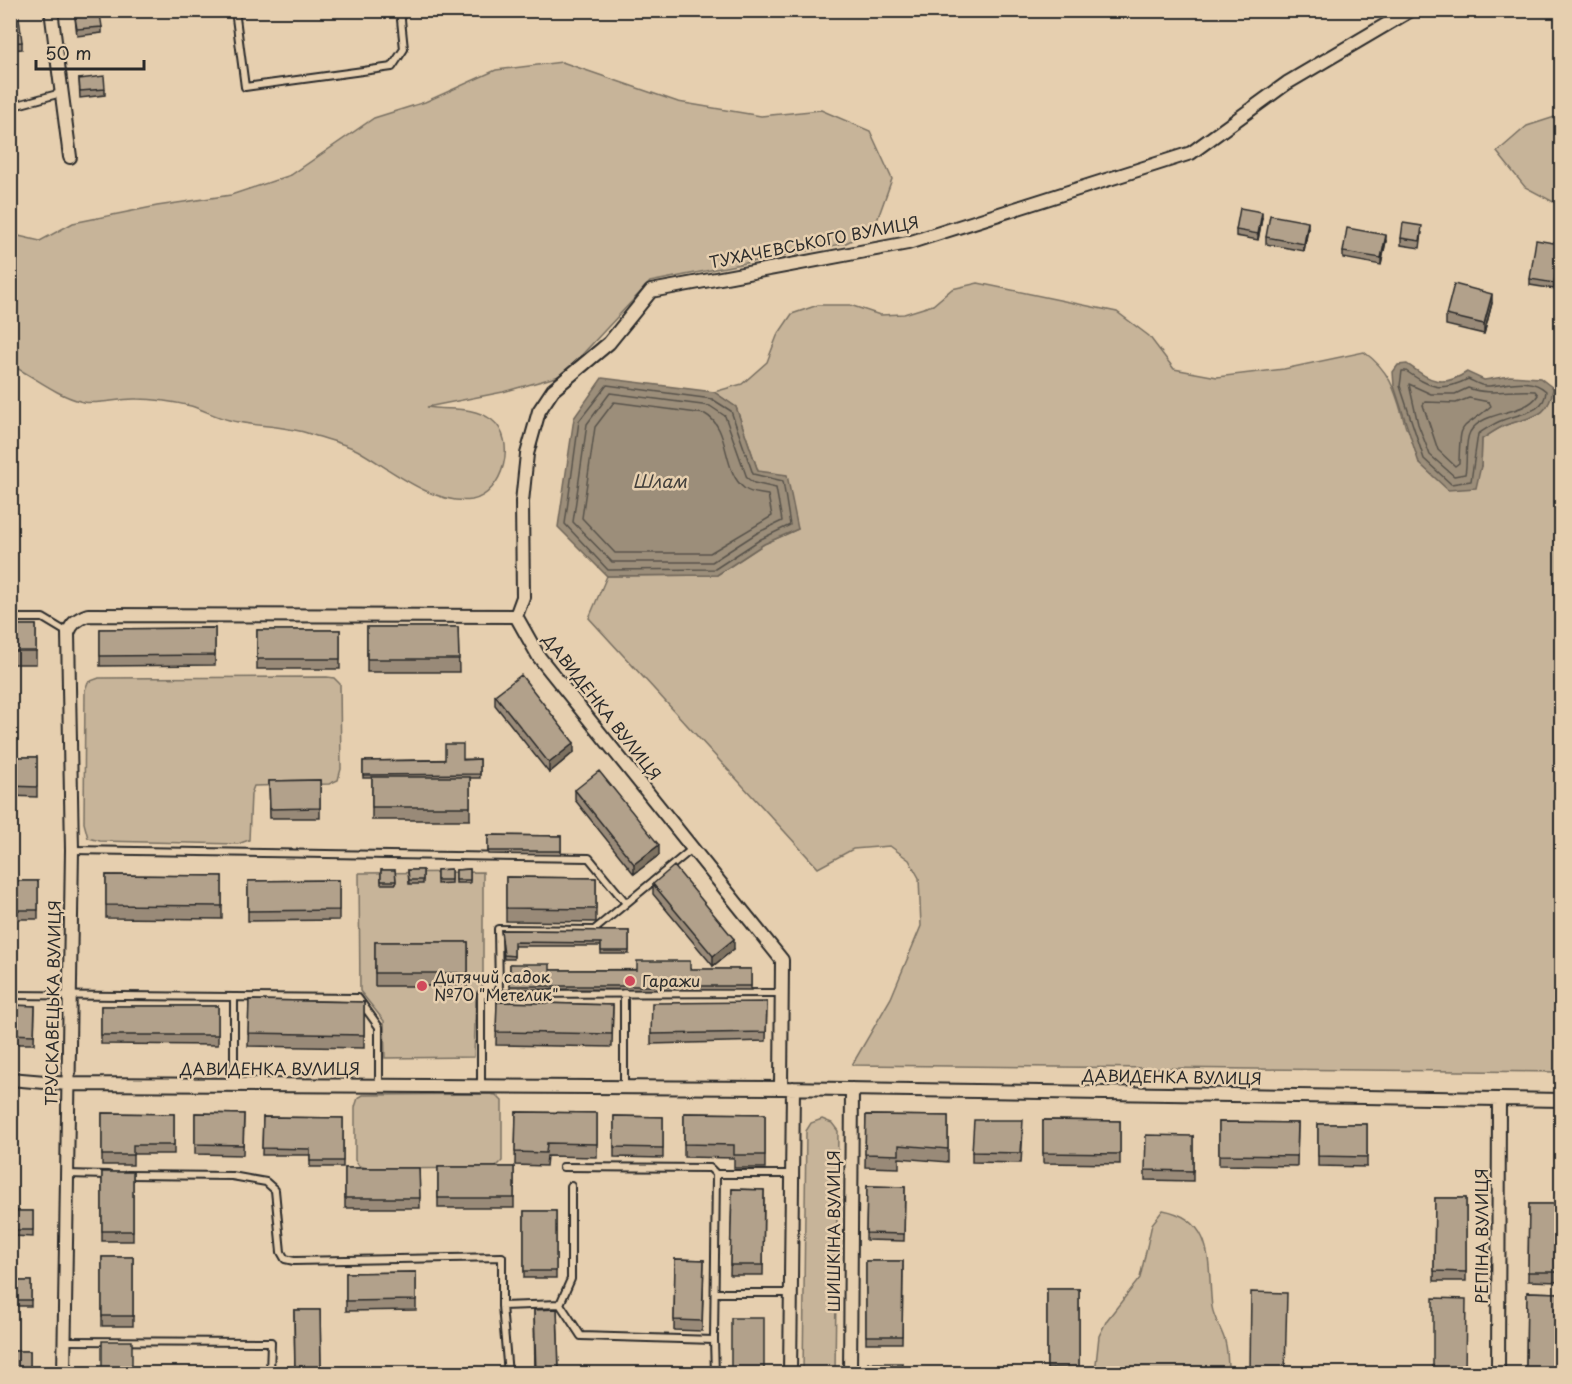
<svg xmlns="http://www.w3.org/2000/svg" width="1572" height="1384" font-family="'Playpen Sans',sans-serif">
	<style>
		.green { fill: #c7b499; stroke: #797062; stroke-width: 1.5 }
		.water { fill: #9c8e7a; stroke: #6f665a; stroke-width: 1.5 }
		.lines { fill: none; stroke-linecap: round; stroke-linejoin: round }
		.shore { stroke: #58534b; stroke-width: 1.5 }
		.service-casing { stroke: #2b2b2b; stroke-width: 10 }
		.minor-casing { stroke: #2b2b2b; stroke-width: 16 }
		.service { stroke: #e6cfaf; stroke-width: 6 }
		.minor { stroke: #e6cfaf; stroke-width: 12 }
		.wall { fill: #998a78; stroke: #2b2b2b; stroke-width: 1.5 }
		.shaded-wall { fill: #7d7161; stroke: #2b2b2b; stroke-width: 1.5 }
		.building { fill: #b2a18b; stroke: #2b2b2b; stroke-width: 1.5 }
		.poi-dot { fill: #d1495b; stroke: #e6cfaf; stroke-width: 2 }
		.labels { text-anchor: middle; stroke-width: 5; stroke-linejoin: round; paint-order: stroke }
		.street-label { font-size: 16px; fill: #2b2b2b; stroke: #e6cfaf }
		.poi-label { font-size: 16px; fill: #2b2b2b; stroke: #e6cfaf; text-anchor: start }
		.water-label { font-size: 18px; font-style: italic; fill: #423f3b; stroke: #e6cfaf }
	</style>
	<rect width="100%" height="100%" fill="#e6cfaf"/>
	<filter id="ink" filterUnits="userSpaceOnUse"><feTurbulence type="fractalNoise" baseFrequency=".0167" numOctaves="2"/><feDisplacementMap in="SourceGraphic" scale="12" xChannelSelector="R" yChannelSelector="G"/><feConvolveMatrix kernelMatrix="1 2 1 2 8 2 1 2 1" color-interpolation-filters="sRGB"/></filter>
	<g filter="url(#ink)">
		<path class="green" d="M562,62L678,102L761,116L821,110L870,131L892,179L874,229L846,243L650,282L563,375L503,392L427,407C449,411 471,405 492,420C518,440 503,494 472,500C433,506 388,467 357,450C343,443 325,439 310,434C284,425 256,427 229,420C216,417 204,410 191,406C174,402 154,399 137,399C120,398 100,405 83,402C55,395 35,377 11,365L10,234L40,241L73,223L157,206L231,195L291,175L374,118L425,102L496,70Z
			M1561,115H1562L1561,206L1525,187L1497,152L1527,126Z
			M978,283L1117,312L1149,336L1174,369L1217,377L1284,369L1364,352C1393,373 1396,395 1406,428L1481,466L1482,439C1490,434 1498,428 1506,425C1531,416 1549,419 1553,388L1561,385V1072L852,1065L891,998L921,926L919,878L909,860L890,846L853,849L818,868L589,618L607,576L717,575L764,544L798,529L758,471L736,407L714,392L742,384L767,362L777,336L792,314L818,305H850L880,315L904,314L933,305L952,289Z
			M327,677L334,678L340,684L341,769L338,780L329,784L254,786L251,794L249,840L238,844L100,841L88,838L84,823L85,690L88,682L99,678Z
			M483,872V984L476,995L474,1057L385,1058L384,1021L360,991L359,873Z
			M489,1094L496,1095L502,1101V1161L495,1168L371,1169L359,1166L355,1160V1107L358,1098L363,1095Z
			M822,1119L832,1123L838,1131L835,1373H803L806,1131L811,1123Z
			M1163,1210C1217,1220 1207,1267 1212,1307C1214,1319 1222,1330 1225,1341C1228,1352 1228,1363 1228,1373H1095L1099,1336L1107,1320L1140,1278L1152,1224Z"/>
		<path class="water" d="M1407,364C1430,380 1441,389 1467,372L1484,380L1510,376L1540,378L1553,388C1549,419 1531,416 1506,425C1498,428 1490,434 1482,439L1481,466L1476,488L1448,490L1419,463L1394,386L1393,372L1398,365Z
			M602,378L714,392L736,407L758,471L787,475L798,529L764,544L717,575L607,576L558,527L574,418Z"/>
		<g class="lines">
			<path class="shore" d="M1402,371H1406C1430,387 1440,393 1468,379C1473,381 1480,386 1486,386C1506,386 1529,375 1546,391C1545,413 1520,413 1503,420C1494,423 1486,429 1478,434L1471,481L1451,484L1424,459L1400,386Z
				M1409,384L1431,394H1455L1468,388C1490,396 1511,389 1535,391L1538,395C1525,416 1484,409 1470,432C1464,443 1468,461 1465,474L1454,476L1430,455L1418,424Z
				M607,385L712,399L731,411L753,474L783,481L790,525L761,539L715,569L608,570L565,524L579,421Z
				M610,393L710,406L725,416L747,478L754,483L776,488L782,521L757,533L712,562H612L573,522L587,424Z
				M1469,398L1489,402L1491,406C1461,433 1460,416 1459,463L1455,466L1438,450L1423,405L1425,402L1456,403Z
				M614,402L705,414C731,428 721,471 745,489C752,494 760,493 768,495L772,516L710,553H615L582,518L595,427Z"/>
			<defs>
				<path id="service" d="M235,10L245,87L392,67L404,49L400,10
					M10,107L61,93
					M10,618H43L68,633
					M72,850L589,858L626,903
					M499,994L498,929L594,930L692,849
					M10,995L358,998L379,1027V1085
					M234,1085V998
					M481,1086V994L781,993
					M624,1087V993
					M563,1167L710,1168L716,1174L714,1340
					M67,1174L108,1175
					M716,1174H792
					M127,1175L232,1176L266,1182L275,1190L281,1252L285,1259L294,1261L502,1257V1306L560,1304L581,1336L714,1340L715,1374
					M715,1293H791
					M560,1304L571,1279V1186
					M502,1306L508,1374
					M65,1341L271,1342L270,1374"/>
				<path id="minor" d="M51,10L70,157
					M516,616L523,597L522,502L527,454L539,411L553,390L609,343L651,291L908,243L1191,153L1287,83L1411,10
					M516,616L539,657L782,960L781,1088
					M10,1079L68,1084L781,1088L1562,1100
					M64,1374L72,850L68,633C72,623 77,619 88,615L516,616
					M790,1374L793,1088
					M850,1374L852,1089
					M1498,1374L1499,1099"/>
			</defs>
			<use href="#service" class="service-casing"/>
			<use href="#minor" class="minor-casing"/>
			<use href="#service" class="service"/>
			<use href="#minor" class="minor"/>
		</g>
		<path class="wall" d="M75,17L102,27V33L77,36Z
			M10,18L22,42V49L10,50Z
			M79,79L105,89V95L80,98Z
			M1262,218L1258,240L1236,236V230Z
			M1308,228L1304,251L1266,244V237Z
			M1422,233L1420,248L1401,245V238Z
			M1386,241L1381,265L1343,258V252Z
			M1560,251L1554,289L1530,285V279Z
			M1492,303L1484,334L1446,325V315Z
			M10,625H36V664H10Z
			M367,627H458L459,672H367Z
			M215,628V665L100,666V629Z
			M257,630H340V669H257Z
			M495,695L574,752L549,773L495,705Z
			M10,757H37V797L10,796Z
			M480,759V778H470V820H372V778H363V761Z
			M320,780V818H270L269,781Z
			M575,790L659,855L634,874L575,800Z
			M488,835L561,836V855L488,854Z
			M451,869V883L437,884V870Z
			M470,869V883H456V870Z
			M381,870H395L396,884H381Z
			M408,870H423V884H409Z
			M106,875L222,876V919L106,918Z
			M506,877L596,878V922L506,921Z
			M339,880V920L248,921V881Z
			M10,881H38V919H10Z
			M653,884L734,949L713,966L653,894Z
			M501,930L629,931V954H601V946H514V959H504Z
			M375,942H468V986H375Z
			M510,964L550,970L751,969V990L510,989Z
			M249,1000L364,1002V1048L248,1046Z
			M497,1002L613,1005L612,1047L496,1045Z
			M767,1002L766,1041L651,1044V1034Z
			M10,1005L35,1006L34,1044H10Z
			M101,1006H218V1045L101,1044Z
			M516,1112L597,1113V1157L547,1156L546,1166L515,1165Z
			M102,1113L174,1114V1154H133V1165H102Z
			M195,1113L244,1114L243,1155L195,1154Z
			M684,1113L765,1114V1168H734V1158L684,1157Z
			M866,1115L948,1116V1162L899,1158V1168L865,1167Z
			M614,1116L663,1117V1158L614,1157Z
			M263,1117L343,1118V1167H310V1155H262Z
			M1043,1120L1120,1121V1164L1043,1163Z
			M1219,1122L1298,1123L1297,1166L1219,1165Z
			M1318,1124H1367V1167L1318,1166Z
			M1023,1130L1021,1163L972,1162V1152Z
			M1193,1136V1181L1145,1180V1170Z
			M438,1167H514V1208H438Z
			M345,1168H419L420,1208H345Z
			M102,1172H133V1241H102Z
			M867,1186L905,1187L904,1241L866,1240Z
			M732,1189L764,1190L763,1275H730Z
			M1435,1198H1466V1281H1434Z
			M1529,1204H1561L1559,1282L1528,1281Z
			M12,1211H33V1237L12,1236Z
			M524,1211H556V1278H524Z
			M102,1257H133V1326H102Z
			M675,1259L704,1260L702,1331L674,1330Z
			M866,1261H903L902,1343H866Z
			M416,1272V1310L346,1311V1273Z
			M10,1281H31V1306H10Z
			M1047,1289H1079V1374H1047Z
			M1527,1292L1559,1293L1557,1374H1526Z
			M557,1309L559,1374H535L534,1310Z
			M294,1310H320L321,1374H295Z
			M10,1351H30V1374H10Z"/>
		<path class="shaded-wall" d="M1262,212V218L1258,240V234Z
			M1308,222V228L1304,251V244Z
			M1386,235V241L1381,265V258Z
			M1560,244V251L1554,289V283Z
			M1492,294V303L1484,334V324Z
			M574,743V752L549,773V763Z
			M659,845V855L634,874V864Z
			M734,939V949L713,966V956Z"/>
		<path class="building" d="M100,14L102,27L77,29L75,17Z
			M19,17L22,42L10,43V18Z
			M104,76L105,89L80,91L79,79Z
			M1240,208L1262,212L1258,234L1236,230Z
			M1270,215L1308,222L1304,244L1266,237Z
			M1403,223L1422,226L1420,241L1401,238Z
			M1347,228L1386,235L1381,258L1343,252Z
			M1536,240L1560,244L1554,283L1530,279Z
			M1454,284L1492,294L1484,324L1446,315Z
			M10,625H36V651H10Z
			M367,627H458L459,659H367Z
			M215,628V655L100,656V629Z
			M257,630H340V659H257Z
			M521,675L574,743L549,763L495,695Z
			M445,744H463V760L480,759V774L363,775V761L445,760Z
			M10,757H37V787L10,786Z
			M599,771L659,845L634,864L575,790Z
			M372,777H470V807H372Z
			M320,780V808L270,809L269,781Z
			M488,835L561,836V851H488Z
			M674,866L734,939L713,956L653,884Z
			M451,869V880H437V870Z
			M470,869V880H456V870Z
			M381,870H395L396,881H381Z
			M408,870H423V880H409Z
			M106,875L222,876V906L106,905Z
			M506,877L596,878V909L506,908Z
			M339,880V910L248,911V881Z
			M10,881H38V910H10Z
			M501,930L629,931V951H601V943L514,942V956L504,955Z
			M375,942H468V973H375Z
			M637,961H690V969H751V986H510V964H550V970H637Z
			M249,1000L364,1002V1035L248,1033Z
			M497,1002L613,1005L612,1034L496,1032Z
			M767,1002L766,1032L651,1034L652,1003Z
			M10,1005L35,1006L34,1035L10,1034Z
			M101,1006H218V1035H101Z
			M516,1112L597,1113V1144L547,1143L546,1153L515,1152Z
			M102,1113L174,1114V1145H133V1155H102Z
			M195,1113L244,1114L243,1145L195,1144Z
			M684,1113L765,1114V1155H734V1145L684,1144Z
			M866,1115L948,1116V1149L899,1145V1155L865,1154Z
			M614,1116L663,1117V1148L614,1147Z
			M263,1117L343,1118V1161H310V1149L262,1148Z
			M974,1120H1023L1021,1153L972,1152Z
			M1043,1120L1120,1121V1154L1043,1153Z
			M1219,1122L1298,1123L1297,1156L1219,1155Z
			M1318,1124H1367V1157L1318,1156Z
			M1146,1135L1193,1136V1171L1145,1170Z
			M438,1167H514V1198H438Z
			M345,1168H419L420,1198H345Z
			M102,1172H133V1231H102Z
			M867,1186L905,1187L904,1234L866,1233Z
			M732,1189L764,1190L763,1265H730Z
			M1435,1198H1466V1272L1434,1271Z
			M1529,1204H1561L1559,1272H1528Z
			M12,1211H33V1230H12Z
			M524,1211H556V1271H524Z
			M102,1257H133V1316H102Z
			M675,1259L704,1260L702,1321L674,1320Z
			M866,1261H903L902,1336H866Z
			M416,1272V1300L346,1301V1273Z
			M10,1281H31V1300H10Z
			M1047,1289H1079V1368H1047Z
			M1251,1292L1287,1293L1285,1374L1250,1373Z
			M1527,1292L1559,1293L1557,1372L1526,1371Z
			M1433,1298L1466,1299L1465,1373H1433Z
			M557,1309L559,1372H536L534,1310Z
			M294,1310H320L321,1368H295Z
			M731,1318H764V1374H731Z
			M102,1341H132V1374H102Z
			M10,1351H30V1370H10Z
			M868,1363H903V1374H868Z"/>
	</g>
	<g class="poi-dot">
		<circle cx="630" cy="981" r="6"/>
		<circle cx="422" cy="986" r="6"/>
	</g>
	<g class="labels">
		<g class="street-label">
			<text transform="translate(814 242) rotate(-11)" y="6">ТУХАЧЕВСЬКОГО ВУЛИЦЯ</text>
			<text transform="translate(602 707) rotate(52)" y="6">ДАВИДЕНКА ВУЛИЦЯ</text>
			<text transform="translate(53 1003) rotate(-89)" y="6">ТРУСКАВЕЦЬКА ВУЛИЦЯ</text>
			<text x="270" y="1075">ДАВИДЕНКА ВУЛИЦЯ</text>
			<text transform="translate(1172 1077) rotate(1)" y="6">ДАВИДЕНКА ВУЛИЦЯ</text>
			<text transform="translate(834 1231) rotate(-90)" y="6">ШИШКIНА ВУЛИЦЯ</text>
			<text transform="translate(1482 1236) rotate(-90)" y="6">РЕПIНА ВУЛИЦЯ</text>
		</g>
		<g class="poi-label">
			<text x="434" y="983">Дитячий садок<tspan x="434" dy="18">№70 "Метелик"</tspan></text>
			<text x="642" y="987">Гаражи</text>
		</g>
		<g class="water-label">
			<text x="660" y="488">Шлам</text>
		</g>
	</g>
	<rect width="1572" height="1384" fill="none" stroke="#e6cfaf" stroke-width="36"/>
	<rect x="18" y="18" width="1536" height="1348" fill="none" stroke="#2b2b2b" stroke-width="2" filter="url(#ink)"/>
	<path d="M36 60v9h108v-9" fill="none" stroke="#2b2b2b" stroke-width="3"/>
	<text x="45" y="60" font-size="18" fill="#2b2b2b" stroke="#e6cfaf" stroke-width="4.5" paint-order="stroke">50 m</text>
</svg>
